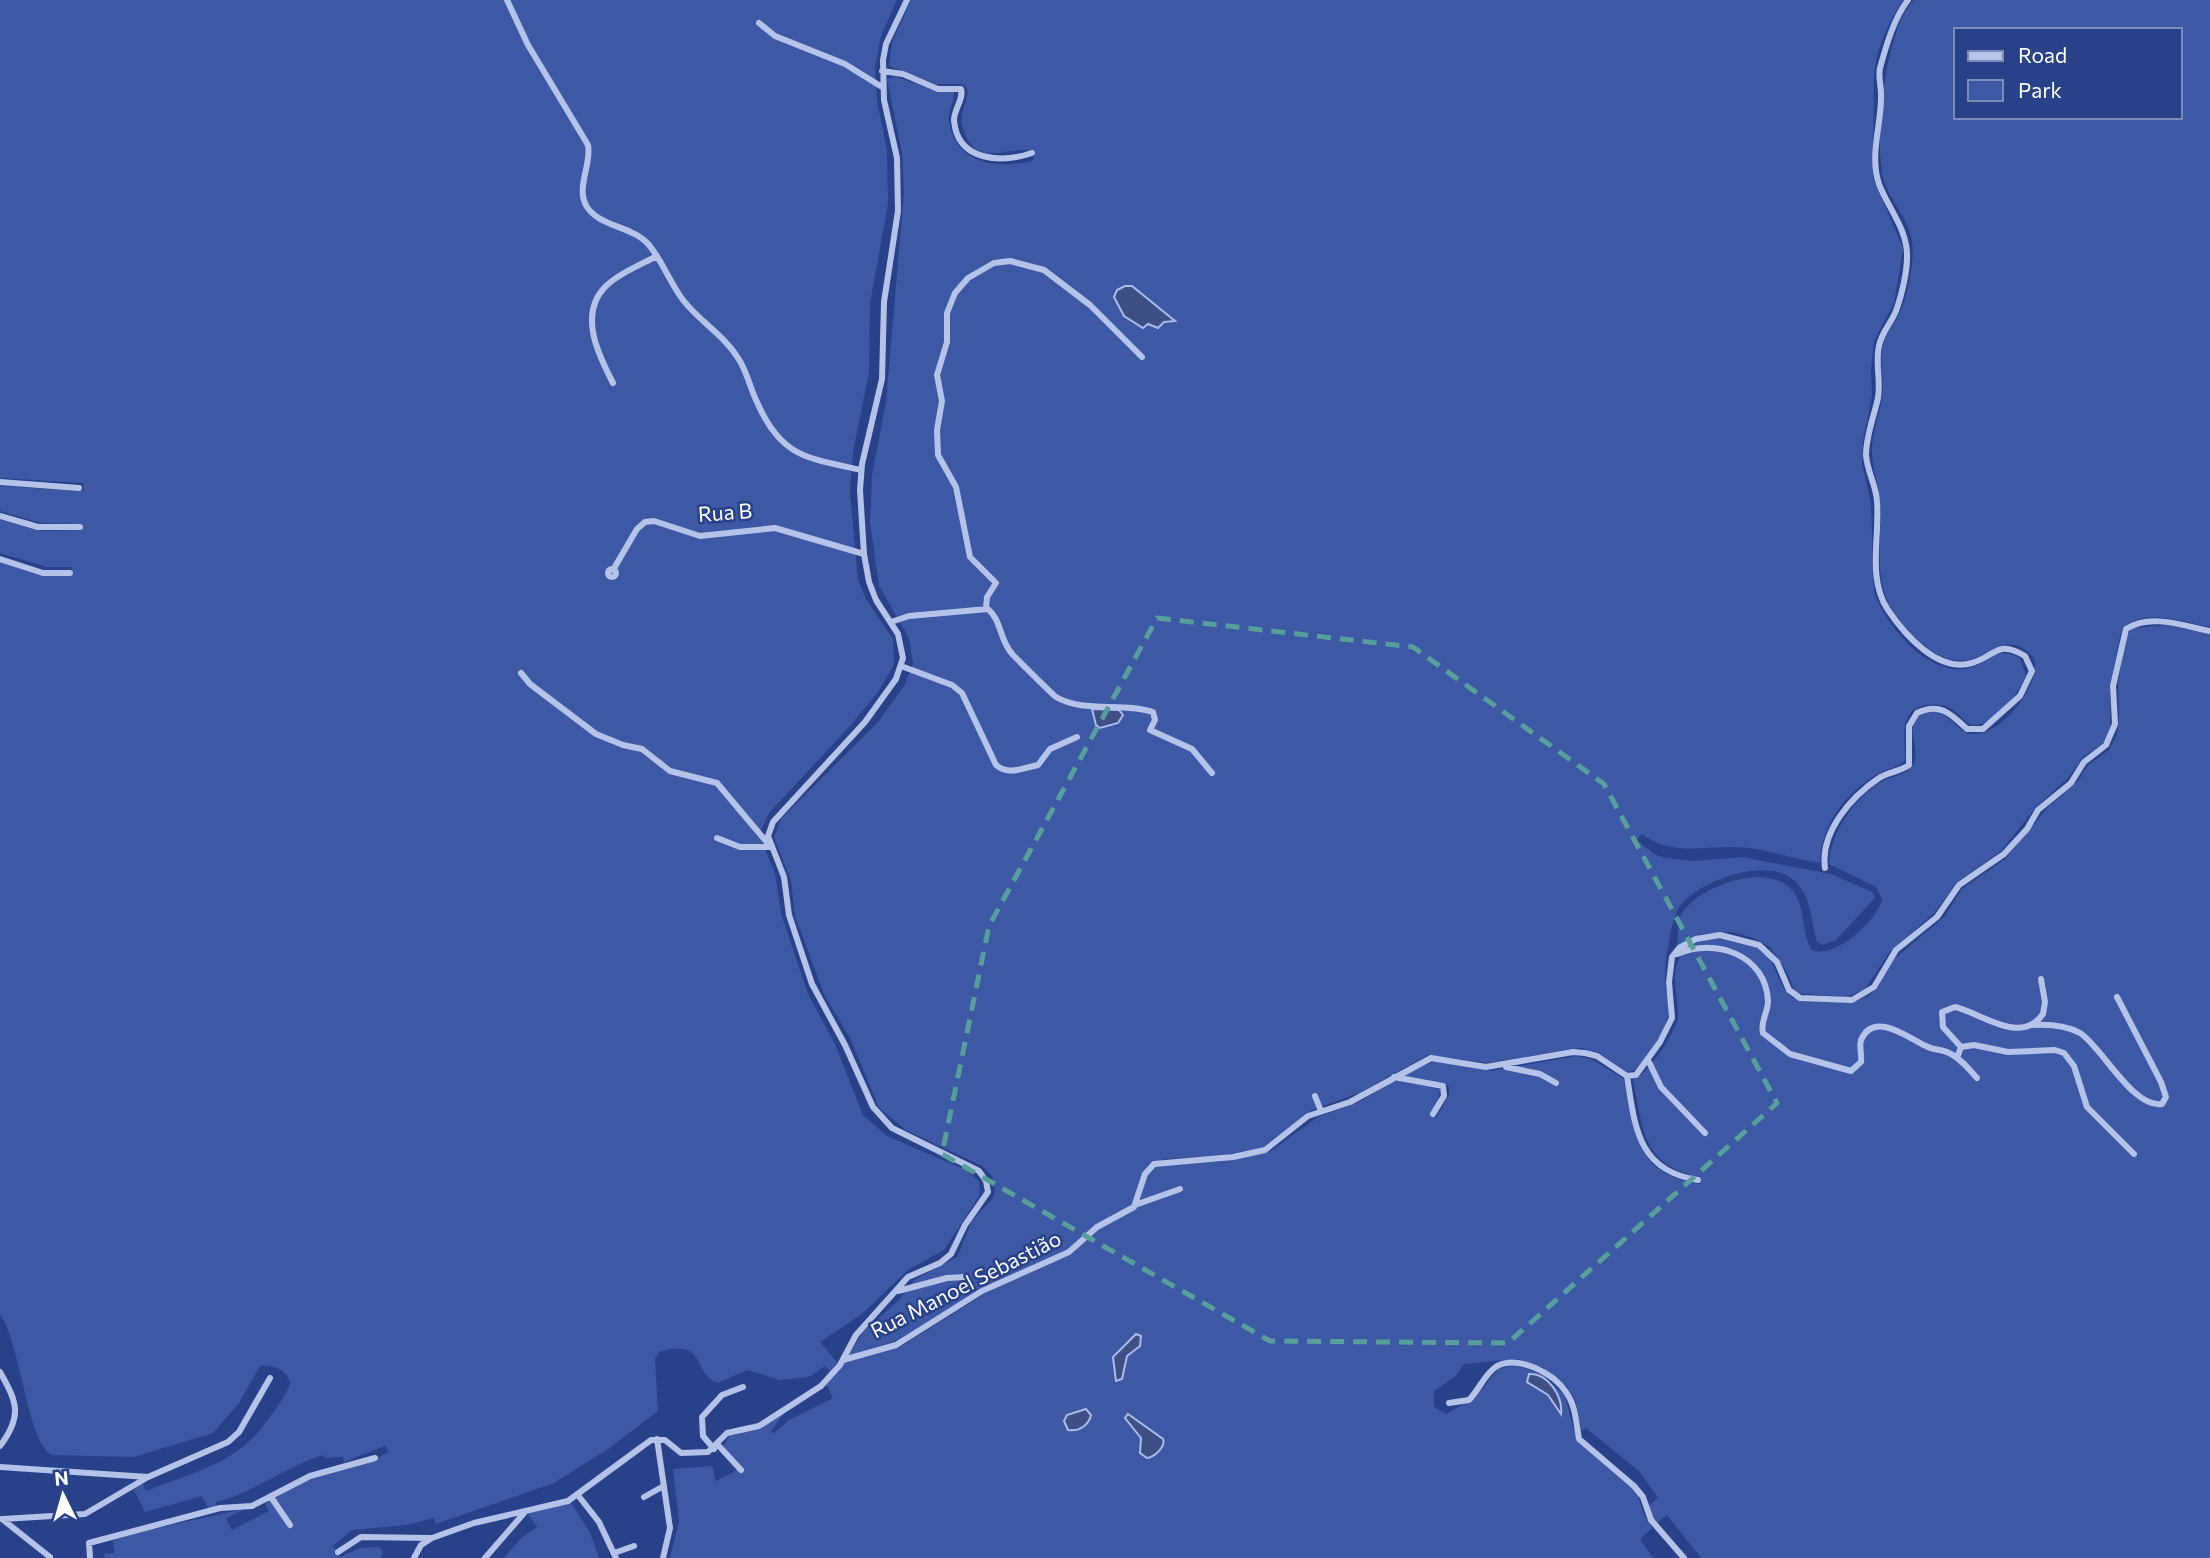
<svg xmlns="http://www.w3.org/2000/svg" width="2210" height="1558" font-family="Commissioner,sans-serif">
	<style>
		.green { fill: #3d59a5; fill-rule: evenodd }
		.water { fill: #3d4f84; stroke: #aabce9; stroke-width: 2 }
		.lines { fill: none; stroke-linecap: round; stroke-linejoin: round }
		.minor { stroke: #b5c3e9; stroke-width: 6 }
		.marked { fill: none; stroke: #579f9a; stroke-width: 5; stroke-dasharray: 14 9; stroke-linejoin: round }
		.labels { text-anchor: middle; stroke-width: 5; stroke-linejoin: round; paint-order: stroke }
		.street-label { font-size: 21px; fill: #fff; stroke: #284189 }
	</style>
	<rect width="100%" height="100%" fill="#284189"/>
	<path class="green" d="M0,0H897L881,36L875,66L877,101L887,150L888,204L870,304L869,373L853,452L850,491L858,580L866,599L893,639L894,665L878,692L850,726L769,813L759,835L775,873L781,914L808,994L835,1044L863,1115L887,1136L966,1170L979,1181L980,1195L944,1250L908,1270L862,1314L820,1342L837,1362L830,1371L825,1366L809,1377L780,1380L747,1370L718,1383C692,1375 708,1337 659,1352L655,1359L658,1411L608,1449L554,1483L436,1524L434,1518L405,1525L352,1530L333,1546L340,1557L360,1548L379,1547L383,1552L380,1558H105L104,1554L114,1553L113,1541L130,1534L244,1509L226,1519L232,1530L269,1511L265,1503L271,1500L289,1527L273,1499L304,1481L365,1464L389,1452L385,1446L344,1462L343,1457L325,1458L323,1455C285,1467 257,1491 216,1502V1506L208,1508L202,1496L145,1512L134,1489L143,1484L146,1491C201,1469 241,1463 274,1411C280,1402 288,1393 290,1382C286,1370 273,1364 260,1366L239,1403L213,1433L134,1457L52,1455C27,1444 21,1342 0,1315V562L45,576L73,575L72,567H47L0,553V519L42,531L82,530L81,524L41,523L0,511V486L84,491L83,483L0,478Z
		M911,0H1903C1889,21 1876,50 1874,75L1873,178L1903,248L1894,303L1874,341L1871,370L1872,396L1863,441L1862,464L1871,504L1874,592C1885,625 1926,674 1965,669C1990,665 1992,644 2020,658L2026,675C2017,695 1997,726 1972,725C1963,721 1958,712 1950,708C1943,704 1935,704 1928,705C1897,708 1906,739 1905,760C1898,768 1890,768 1881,772C1846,792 1822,822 1820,863C1796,860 1773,851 1749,848C1711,843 1675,859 1642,834L1637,840L1654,854L1665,858L1694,861L1742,857L1831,874L1872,892L1875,898L1836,940L1823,945L1817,942C1811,922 1812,899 1796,882C1769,855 1700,880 1680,906C1671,918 1665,962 1665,978C1665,991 1670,1003 1668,1016C1664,1035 1649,1056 1636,1070L1627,1072L1598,1052L1581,1048L1487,1063L1428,1055L1361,1092L1310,1111L1262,1148L1217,1156L1165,1159L1150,1164L1143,1172L1133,1204L1069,1250L975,1292L898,1340L848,1356L864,1331L899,1300L914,1280L957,1257L972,1221L993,1198L995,1189L992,1176L982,1166L906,1130L879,1108L851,1040L824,994L795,916L791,881L774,837L781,819L878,722L904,686L913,664L909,638L879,586L870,523L872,475L886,402L904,192L902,153L887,79L897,77L936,91L954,92C955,100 949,109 949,118C952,163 996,170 1032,161L1035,156L1034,152C1012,142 973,174 962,124C959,110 970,100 967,88L961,84H937L889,66L892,43Z
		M1914,0H2210V627C2183,622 2145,607 2122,628L2110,686V727L2104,742L2082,758L2070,776L2036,807L2001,851L1956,883L1935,912L1889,953L1865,989L1847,997L1796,993L1784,967L1770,947L1754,938L1732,932L1701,934L1677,947C1679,937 1676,924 1681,915C1697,886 1766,862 1791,889C1807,906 1800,932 1812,950C1834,960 1878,920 1882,899L1876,887L1829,864C1830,832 1856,796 1883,781C1894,775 1907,776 1914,763C1921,747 1902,724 1922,714C1947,702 1953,733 1973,734C2001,736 2042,685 2034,658C2009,629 1993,654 1968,660C1938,666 1906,631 1892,609C1872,576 1883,535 1880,499C1878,481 1871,465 1872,447C1873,428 1882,409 1883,389C1883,373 1879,358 1884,342C1887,332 1895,324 1899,314C1908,295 1915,262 1912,241C1909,220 1892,203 1885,184C1872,148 1885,27 1914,0ZM1956,30H2180V117H1956Z
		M2165,625L2210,634V1558H1701L1667,1515L1656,1524L1648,1507L1658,1498L1640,1472L1586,1428L1582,1431L1575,1399L1568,1388L1544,1368L1518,1359L1464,1364L1456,1376L1434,1391V1407L1446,1414L1475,1398L1498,1369L1516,1365L1543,1375L1565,1396L1576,1438L1628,1483L1638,1496L1644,1515L1652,1528L1640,1539L1653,1558H670L679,1521L673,1469L712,1466L716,1481L741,1468L723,1447L729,1436L760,1429L788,1408L771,1431L773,1434L789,1420L833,1398L826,1384L845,1362L903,1345L986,1293L1074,1252L1095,1231L1138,1207L1145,1179L1154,1166L1224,1161L1271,1151L1318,1117L1363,1100L1395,1080L1440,1089L1438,1102L1431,1114L1436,1118L1449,1095V1087L1444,1083L1402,1076L1434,1061L1491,1071L1576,1056L1591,1059L1623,1078C1642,1134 1629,1172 1700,1184V1177C1642,1165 1643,1130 1633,1080C1647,1076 1676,1032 1678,1017C1679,999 1671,981 1677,964C1688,931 1737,935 1761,950C1778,962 1777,988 1793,998L1851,1003L1869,996L1878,987L1892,961L1944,917L1962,889L2005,859L2049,806L2078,781L2087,766L2109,750L2117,734L2119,717L2118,683L2126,635L2134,628Z
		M571,1502L591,1535L599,1558H504L520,1539L537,1527L527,1513Z"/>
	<path class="water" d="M1125,286H1132L1175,321L1164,322L1158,328L1148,324L1143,328L1124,316L1114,297L1117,290Z
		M1092,709L1119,710L1123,715L1118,723L1100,728L1096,725Z
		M1136,1334L1141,1336L1140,1346L1127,1356L1122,1379L1116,1381L1113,1357Z
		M1529,1374C1548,1373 1563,1396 1561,1414L1548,1395L1527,1382Z
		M1086,1409L1091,1415C1089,1425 1079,1432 1068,1430L1064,1421L1067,1415Z
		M1128,1414L1163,1439C1166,1447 1154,1457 1147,1458L1140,1453L1141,1438L1125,1418Z"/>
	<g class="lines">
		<path class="minor" d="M507,0L528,45L588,145C592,165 575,188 587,207C600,227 633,226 649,245C663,262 670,283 683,300C699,321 724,335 738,358C747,371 750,388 757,402C781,458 808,458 861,470
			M759,23L775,36L845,64L882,87
			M882,71L903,74L938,89H961C964,99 954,109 954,120C957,162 1002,163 1032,153
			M613,383C599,356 578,315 605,287C618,274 640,265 657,256
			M0,482L79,488
			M0,516L38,527H80
			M0,559L43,573H70
			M608 573a4 4 0 1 1 8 0a4 4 0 1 1-8 0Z
			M613,570L637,529L645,522L654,521L700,536L775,528L864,554
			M986,608L987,597L996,583L970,557L956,487L938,455L937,430L942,401L937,375L947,342V313L955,293L968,278L994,263L1010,261L1044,270L1090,305L1142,357
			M891,622L909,616L988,609C1002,621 999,640 1013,655C1018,660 1053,695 1056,697C1083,713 1124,702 1153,712L1155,720L1150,730L1192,749L1212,773
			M901,666L952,685L962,693L996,765C1009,776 1023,768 1038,765L1050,749L1077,737
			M521,673L530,684L596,734L623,745L642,749L670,771L717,783L770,846
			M717,838L740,847H771
			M1825,868C1820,832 1851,797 1879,778C1888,772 1899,772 1909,765V726L1917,713C1940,702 1951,714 1967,729H1983L2020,696L2032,671L2025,656C1997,639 1996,656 1972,663C1938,673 1905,635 1888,610C1867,579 1880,536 1877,501C1876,485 1867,471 1866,455C1866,436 1874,416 1878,398C1881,381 1875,363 1879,346C1882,330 1893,322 1897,308C1902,294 1907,272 1907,257C1908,230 1888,208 1879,184C1869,155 1882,123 1881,94C1881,85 1878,77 1880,68C1886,46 1894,18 1908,0
			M1677,954C1715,937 1766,955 1768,1001C1768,1013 1760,1021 1763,1033L1790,1054L1851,1071L1861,1062C1862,1055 1859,1047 1861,1040C1874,1009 1911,1040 1928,1047C1934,1050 1942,1049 1949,1053C1960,1058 1969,1069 1977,1078
			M2031,1025C2048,1024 2066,1025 2080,1033C2102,1047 2133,1109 2162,1104L2166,1097L2161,1082L2117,997
			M1961,1047L1974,1045L2008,1052L2055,1050L2064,1053L2074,1066L2087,1107L2134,1154
			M1957,1058L1961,1047L1943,1027L1942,1012L1955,1007C1982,1013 2020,1046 2043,1014L2045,1002L2041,979
			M1648,1060L1661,1087L1705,1133
			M1506,1067L1540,1074L1556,1083
			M1627,1076C1635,1128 1638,1171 1698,1180
			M1394,1077L1443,1086L1444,1096L1433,1114
			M1315,1096L1321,1111
			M1135,1205L1180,1189
			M898,1291L947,1278L965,1277
			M843,1360L896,1345L982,1291L1069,1252L1097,1227L1134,1207L1145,1174L1154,1164L1233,1157L1265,1150L1308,1116L1350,1102L1431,1058L1486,1067L1573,1052L1585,1053L1597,1056L1627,1076L1636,1075L1660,1042L1672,1018L1669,982L1672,957L1679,948L1696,939L1720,935L1759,945L1777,962L1789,990L1800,998L1852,1000L1874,987L1896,950L1937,917L1959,885L2004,854L2027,829L2038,810L2071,783L2084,762L2106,745L2115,724L2113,686L2126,629C2151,613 2184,626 2210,631
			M0,1372C17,1402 23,1416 0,1446
			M1449,1403L1469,1400C1479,1390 1485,1373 1497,1366C1519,1355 1553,1373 1566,1392C1576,1406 1576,1423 1579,1439L1634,1486L1643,1497L1651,1520L1684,1558
			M657,1439L670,1528L663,1558
			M718,1445L741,1470
			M714,1449L703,1436L702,1417L722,1395L743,1387
			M0,1467L148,1477
			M577,1494L599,1522L616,1558
			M271,1497L290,1525
			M644,1497L662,1487
			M2,1519L50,1557
			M3,1519L85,1514L148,1477L228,1442L239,1432L270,1378
			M338,1552L361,1537L430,1538
			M614,1553L634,1546
			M90,1558L89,1543L220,1508L252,1506L310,1476L375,1458
			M414,1558L421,1545L432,1538L474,1523L568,1501L651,1440H665L681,1453L708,1452L727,1433L759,1426L821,1386L840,1365L856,1335L908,1277L940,1263L951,1254L965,1225L988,1192L986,1181L979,1171L892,1128L873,1107L845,1045L812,984L789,915L784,877L768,836L773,822L865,722L896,679L903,658L898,634L876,600L869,582L864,554L860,490L862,464L882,379L884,302L898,211L897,158L884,100L883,60L886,44L907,0
			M485,1558L525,1512"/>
	</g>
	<path class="marked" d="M1157,618L1413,647L1604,784L1777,1103L1508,1343L1270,1341L942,1154L989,926Z"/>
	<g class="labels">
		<g class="street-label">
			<text transform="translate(725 513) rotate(-4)" y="7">Rua B</text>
			<text transform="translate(966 1285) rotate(-27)" y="7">Rua Manoel Sebastião</text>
		</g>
	</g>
	<rect x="1954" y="28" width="228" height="91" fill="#284189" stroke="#7e8db8" stroke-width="2"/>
	<rect x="1968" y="51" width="35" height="10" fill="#b5c3e9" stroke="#7e8db8" stroke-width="2"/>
	<text x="2018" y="63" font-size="21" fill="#ffffff">Road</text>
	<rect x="1968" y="80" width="35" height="21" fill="#3d59a5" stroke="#7e8db8" stroke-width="2"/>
	<text x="2018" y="98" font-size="21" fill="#ffffff">Park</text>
	<g transform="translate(63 1495) rotate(355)" stroke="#284189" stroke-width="5" paint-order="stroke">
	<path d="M0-5L12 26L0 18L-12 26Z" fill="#ffffff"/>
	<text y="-10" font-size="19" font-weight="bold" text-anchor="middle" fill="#ffffff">N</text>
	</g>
</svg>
